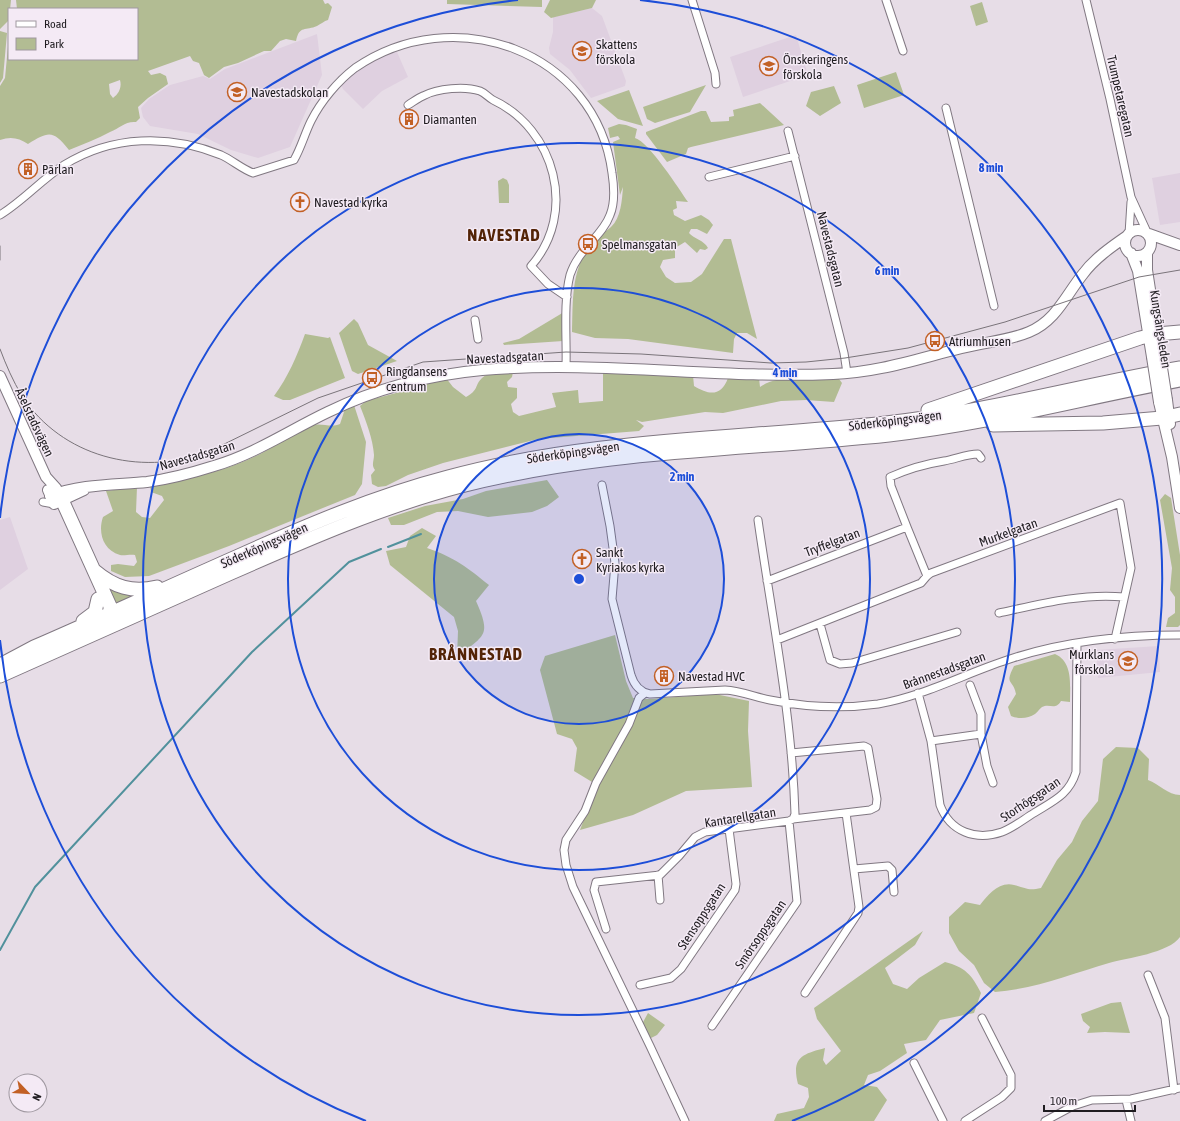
<svg xmlns="http://www.w3.org/2000/svg" width="1180" height="1121" font-family="'Asap Condensed',sans-serif">
	<style>
		.built { fill: #dfd0e0 }
		.green { fill: #b2bc93; fill-rule: evenodd }
		.lines { fill: none; stroke-linecap: round; stroke-linejoin: round }
		.stream { stroke: #51919c; stroke-width: 2 }
		.street-casing { stroke: #817882; stroke-width: 9 }
		.secondary-casing { stroke: #817882; stroke-width: 12 }
		.highway-casing { stroke: #817882; stroke-width: 15 }
		.street { stroke: #fff; stroke-width: 7 }
		.secondary { stroke: #fff; stroke-width: 10 }
		.highway { stroke: #fff; stroke-width: 13 }
		.tram { stroke: #7a747a; stroke-width: 1 }
		.secondary-bridge-casing { stroke: #817882; stroke-width: 12; stroke-linecap: butt }
		.secondary-bridge { stroke: #fff; stroke-width: 10 }
		.ring { fill: none; stroke: #1d4ed8; stroke-width: 2 }
		.labels { text-anchor: middle; stroke-width: 3; stroke-linejoin: round; paint-order: stroke }
		.poi-label { font-size: 13px; fill: #1f1c20; stroke: #f4eaf5; text-anchor: start }
		.street-label { font-size: 13px; fill: #1f1c20; stroke: #f4eaf5 }
		.district-label { font-size: 17px; font-weight: bold; letter-spacing: 1px; fill: #532407; stroke: #f4eaf5 }
		.centre { fill: #1d4ed8; stroke: #f4eaf5; stroke-width: 2 }
		.ring-label { font-size: 12px; text-anchor: middle; font-weight: bold; fill: #1d4ed8; stroke: #f4eaf5; stroke-width: 3; stroke-linejoin: round; paint-order: stroke }
	</style>
	<rect width="100%" height="100%" fill="#e7dde7"/>
	<path class="built" d="M592,8L602,16L626,81L625,86L591,98L570,70L550,54L549,48L553,32V17Z
		M317,34L322,75L290,147L258,158L231,150L198,134L150,126L143,117L141,108L149,99L170,85L203,76L210,79L225,69Z
		M796,35L808,75L743,97L730,57Z
		M397,52L408,77L382,91L363,109L343,89L341,85L362,67L384,55Z
		M1180,173V222L1160,225L1152,178Z
		M10,517L28,569L0,590V520Z
		M1159,646L1160,672L1098,678L1096,650Z"/>
	<path class="green" d="M0,0H11L9,20L0,29Z
		M16,0H323L325,4L328,3L332,7L328,20C324,21 321,24 317,26C306,31 299,25 296,41L286,39L280,41L271,51H264L238,63L224,67L209,78L204,75L199,63L193,61L190,56L148,71L151,75L160,73L166,76L168,84L148,98L138,107L140,118L136,122C125,121 120,128 110,132C97,139 83,144 69,150C53,130 49,131 28,144C19,138 11,136 0,140V86L5,78L9,36V59H137V9H17ZM120,80C122,87 119,94 113,98L110,94L109,84Z
		M447,0H542V7L447,4Z
		M550,0H596L592,8L551,18L544,12Z
		M982,2L988,22L976,26L970,6Z
		M0,31L7,33L3,78L0,83Z
		M896,72L904,95L864,108L857,85Z
		M706,85L690,112L655,123L647,119L643,107Z
		M834,86L841,103L820,116L806,106L811,92Z
		M629,90L643,126L618,119L597,101Z
		M760,103L784,125L691,147L688,148L686,154L667,162L646,134V132L701,111H706L711,122L729,121V117L734,116L733,110Z
		M619,124L626,125L637,129L635,138C649,142 679,189 688,202L676,201L677,208L673,210L674,215L685,221L701,215L709,220L713,225L707,234L697,229H691L689,233C694,239 704,240 708,248L705,250L700,249L697,253L685,242L675,248V258L663,260L660,267L666,277L675,283L691,282L702,274L724,239H731L757,339L747,333H737L734,339L733,353L628,339L595,338L572,332C573,303 571,273 588,248C594,239 603,234 611,227C621,218 622,200 623,187L620,195L613,142L620,139L618,136L610,138L608,128Z
		M503,178L507,180L509,185V203H499L498,181Z
		M564,312L563,341L504,345L503,343L519,339Z
		M354,319L358,323L368,345L397,361L358,374L352,371L339,333Z
		M305,334L328,338L330,337L345,378L290,400H283L274,396C288,377 297,356 305,334Z
		M513,372L512,377L507,382L508,387L517,388V398L511,404L513,412L519,416L556,407L552,393L578,390L579,403L603,401V372L693,375L694,386C709,395 721,397 728,378H759L760,387C779,373 816,380 839,379L842,383L834,402L806,400L781,401L723,413L705,412L642,422L636,420L644,426L639,431L538,439L443,463L408,475L386,486L378,487L372,484L371,475L375,470C371,465 374,461 374,455C373,439 366,421 360,406L366,401L411,389V386L446,378L453,387L466,397C479,390 474,386 482,378C489,371 503,373 513,372Z
		M354,405L366,442L362,484L355,495L229,546L149,576L125,577L111,571V565L118,564L134,566L137,562L135,555C130,554 124,556 120,555C102,550 98,531 103,517L113,511L106,491L137,487L136,512L142,517L150,518L164,500L162,496L151,492L150,485C188,480 226,471 262,453C274,447 302,428 313,425C323,423 331,428 340,424L345,409Z
		M547,480L559,497L547,506L532,512L488,517L458,511L437,512L404,525H391L388,518L425,506L463,499L486,491Z
		M1165,494L1171,498L1180,555V625L1178,627H1166L1168,618L1175,613V597L1170,590L1172,568L1160,500Z
		M422,528L436,536L427,548C454,557 468,568 489,585L476,601C492,637 484,635 457,657L458,631L454,617L390,565L386,551L406,547L410,536Z
		M102,580L142,594L116,610Z
		M615,635L626,681L633,698L650,699L715,694L749,701L748,731L752,787L686,791L633,815L580,830L597,785L574,771L577,748L572,739L557,734L540,670L545,656Z
		M1055,654C1073,662 1070,684 1070,702L1061,701C1055,711 1050,703 1042,707C1039,709 1038,712 1035,714C1028,719 1018,719 1011,716L1008,707L1016,694C1013,678 1004,686 1014,666Z
		M1116,747L1138,748L1149,759L1148,780C1159,784 1168,795 1180,795V937C1169,953 1127,958 1109,963C1071,974 1035,989 995,992L984,983L974,965L959,951L949,933V917L965,902L980,905C988,895 999,881 1014,885C1026,888 1028,891 1041,888L1057,860L1072,842L1082,821L1098,801L1103,759Z
		M923,931L915,945L885,968L893,984L907,989L919,978L945,962C965,967 972,975 981,993L974,1013L940,1020L926,1040L904,1044L907,1053L880,1071L868,1075L864,1085L877,1087L887,1100L874,1121H774L777,1114L804,1108L809,1097L808,1088L798,1084C791,1057 803,1054 825,1048L823,1060L826,1065L841,1051L817,1019L814,1008Z
		M1121,1002L1130,1033L1105,1032L1087,1033L1090,1027L1083,1021L1081,1014L1111,1003Z
		M648,1013L665,1025L657,1035L651,1038L642,1024Z"/>
	<g class="lines">
		<path class="stream" d="M388,547L421,534
			M0,950L35,887L252,652L349,562L381,549"/>
		<defs>
			<path id="street" d="M692,0L715,73L716,84
				M886,0L903,51
				M1086,0L1110,99L1131,197L1147,232
				M408,105C413,102 418,98 423,96C438,88 465,86 480,91C485,93 488,97 493,100C555,129 578,213 531,266L548,284L567,297
				M946,108L994,306
				M788,131L844,353L847,373
				M709,177L795,156
				M0,215C23,201 41,180 64,165C112,135 170,134 221,155C232,160 242,169 253,173L294,160C301,148 305,133 311,121C321,101 338,81 355,68C453,0 596,50 612,173C614,186 615,203 610,215C602,237 578,249 570,275C563,303 567,339 566,367
				M1129,234L1131,202
				M475,320L478,339
				M602,485L610,526L615,563L612,599L631,675C634,685 640,692 650,694L725,690C741,691 755,697 770,700C805,707 842,709 878,704C925,696 968,672 1013,658C1066,641 1124,635 1180,635
				M43,502L54,504
				M907,527L927,576
				M767,581L907,527L891,486L890,477C908,469 925,464 944,461C956,459 966,454 978,454L981,458
				M999,613C1040,604 1082,593 1124,597
				M820,624L830,660L840,664L852,663L957,632
				M777,640L921,583L927,576L931,573L1120,503L1131,568L1115,639
				M970,685L981,714V734L987,766L993,783
				M645,693L639,698L629,724L596,783L585,811L566,840L564,850L566,865L573,887L650,1046L685,1121
				M918,693L931,741L940,805C950,832 976,841 1002,832C1013,828 1024,819 1034,813C1053,801 1069,795 1076,772L1077,643
				M931,741L981,734
				M791,753L864,746L868,748L877,799L876,807L870,810L793,819
				M854,869L888,866L892,870L894,892
				M658,875L660,900
				M606,929L594,890L596,882L660,875L679,856L695,837L705,832L789,821L793,819L795,814C792,715 772,618 758,520
				M1148,975L1165,1018L1174,1090
				M640,985L671,978L681,969L735,890L736,884L729,829
				M805,993L858,913L859,907L846,813
				M712,1026L797,902L789,821
				M914,1063L943,1121
				M1126,1100L1131,1121
				M965,1121L1002,1097L1011,1088V1075L982,1018
				M1045,1121L1073,1106L1092,1100L1131,1099L1180,1088"/>
			<path id="secondary" d="M1125 243a13 13 0 1 1 26 0a13 13 0 1 1-26 0Z
				M1149,234L1180,245
				M1131,253L1138,271L1152,357
				M1147,253V270L1160,355
				M0,376L46,477L56,488L60,497
				M1167,400L1170,424
				M1159,402L1172,457L1180,508
				M48,490L54,504L84,490
				M50,496C80,484 115,485 147,482C169,479 192,473 214,466C255,454 290,430 328,412C377,388 428,375 482,370C599,360 716,379 833,374C877,373 920,358 962,348C984,342 1008,341 1029,332C1056,321 1066,295 1083,274C1094,259 1111,247 1127,236"/>
			<path id="highway" d="M928,410L1140,338L1157,334L1180,332
				M993,425L1103,423L1162,418L1180,414
				M62,500L110,606V614L108,620
				M95,571C114,587 132,593 157,587
				M83,621L95,612L98,599
				M0,665L34,647C101,618 168,587 236,557C305,526 375,496 448,477C591,438 740,439 886,423C986,412 1082,385 1180,368
				M0,676C77,642 154,607 231,573C306,540 381,507 461,486C601,450 746,450 889,435C988,424 1083,398 1180,380"/>
		</defs>
		<use href="#street" class="street-casing"/>
		<use href="#secondary" class="secondary-casing"/>
		<use href="#highway" class="highway-casing"/>
		<use href="#street" class="street"/>
		<use href="#secondary" class="secondary"/>
		<use href="#highway" class="highway"/>
		<path class="tram" d="M0,246V260
			M0,349C6,365 13,381 22,396C62,457 139,476 206,453L318,398L423,362L566,352L641,354L771,363L806,362L845,358L908,348L1005,322L1139,277L1180,270"/>
		<defs>
			<path id="secondary-bridge" d="M1160,355L1167,400
				M1152,357L1159,402"/>
		</defs>
		<use href="#secondary-bridge" class="secondary-bridge-casing"/>
		<use href="#secondary-bridge" class="secondary-bridge"/>
	</g>
	<circle cx="579" cy="579" r="145" fill="#1d4ed8" fill-opacity=".12"/>
	<g class="ring">
		<circle cx="579" cy="579" r="145"/>
		<circle cx="579" cy="579" r="291"/>
		<circle cx="579" cy="579" r="436"/>
		<path d="M366 1121A582 582 0 0 1 0 640M0 518A582 582 0 0 1 518 0M640 0A582 582 0 0 1 792 1121"/>
	</g>
	<defs>
		<symbol id="school-ring" viewBox="-11 -11 22 22"><circle r="9.5" fill="#f4eaf5" stroke="#c26025" stroke-width="1.5"/><path d="M0-5L7-2L0 1L-7-2ZM-4 1L0 2.5L4 1V4Q0 6-4 4Z" fill="#c26025"/></symbol>
		<symbol id="building-ring" viewBox="-11 -11 22 22"><circle r="9.5" fill="#f4eaf5" stroke="#c26025" stroke-width="1.5"/><path d="M-4-6H4V6H1V3H-1V6H-4ZM-2.5-4.3h1.7v1.8h-1.7ZM.8-4.3h1.7v1.8H.8ZM-2.5-1h1.7V.8h-1.7ZM.8-1h1.7V.8H.8Z" fill="#c26025"/></symbol>
		<symbol id="church-ring" viewBox="-11 -11 22 22"><circle r="9.5" fill="#f4eaf5" stroke="#c26025" stroke-width="1.5"/><path d="M-1.2-6h2.4v3.5h3.3v2.4h-3.3V6h-2.4V-.1h-3.3v-2.4h3.3Z" fill="#c26025"/></symbol>
		<symbol id="bus-ring" viewBox="-11 -11 22 22"><circle r="9.5" fill="#f4eaf5" stroke="#c26025" stroke-width="1.5"/><path d="M-5-6H5V4H4V6H2V4H-2V6H-4V4H-5ZM-3.5-4V0h7V-4ZM-3.5 1.2v1.5H-2V1.2ZM2 1.2v1.5H3.5V1.2Z" fill="#c26025"/></symbol>
	</defs>
	<g fill-rule="evenodd">
		<use href="#school-ring" x="571" y="40" width="22" height="22"/>
		<use href="#school-ring" x="758" y="55" width="22" height="22"/>
		<use href="#school-ring" x="226" y="81" width="22" height="22"/>
		<use href="#building-ring" x="398" y="108" width="22" height="22"/>
		<use href="#building-ring" x="17" y="158" width="22" height="22"/>
		<use href="#church-ring" x="289" y="191" width="22" height="22"/>
		<use href="#bus-ring" x="577" y="233" width="22" height="22"/>
		<use href="#bus-ring" x="924" y="330" width="22" height="22"/>
		<use href="#bus-ring" x="361" y="367" width="22" height="22"/>
		<use href="#church-ring" x="571" y="548" width="22" height="22"/>
		<use href="#school-ring" x="1117" y="650" width="22" height="22"/>
		<use href="#building-ring" x="653" y="665" width="22" height="22"/>
	</g>
	<g class="labels">
		<g class="poi-label">
			<text x="596" y="49">Skattens<tspan x="596" dy="15">förskola</tspan></text>
			<text x="783" y="64">Önskeringens<tspan x="783" dy="15">förskola</tspan></text>
			<text x="251" y="97">Navestadskolan</text>
			<text x="423" y="124">Diamanten</text>
			<text x="42" y="174">Pärlan</text>
			<text x="314" y="207">Navestad kyrka</text>
			<text x="602" y="249">Spelmansgatan</text>
			<text x="949" y="346">Atriumhusen</text>
			<text x="386" y="376">Ringdansens<tspan x="386" dy="15">centrum</tspan></text>
			<text x="596" y="557">Sankt<tspan x="596" dy="15">Kyriakos kyrka</tspan></text>
			<text x="1114" y="659" text-anchor="end">Murklans<tspan x="1114" dy="15">förskola</tspan></text>
			<text x="678" y="681">Navestad HVC</text>
		</g>
		<g class="street-label">
			<text transform="translate(1121 96) rotate(77)" y="5">Trumpetaregatan</text>
			<text transform="translate(831 249) rotate(76)" y="5">Navestadsgatan</text>
			<text transform="translate(1161 329) rotate(81)" y="5">Kungsängsleden</text>
			<text transform="translate(505 357) rotate(-3)" y="5">Navestadsgatan</text>
			<text transform="translate(895 420) rotate(-7)" y="5">Söderköpingsvägen</text>
			<text transform="translate(35 422) rotate(65)" y="5">Åselstadsvägen</text>
			<text transform="translate(573 452) rotate(-8)" y="5">Söderköpingsvägen</text>
			<text transform="translate(197 455) rotate(-16)" y="5">Navestadsgatan</text>
			<text transform="translate(1008 532) rotate(-20)" y="5">Murkelgatan</text>
			<text transform="translate(832 542) rotate(-21)" y="5">Tryffelgatan</text>
			<text transform="translate(264 545) rotate(-24)" y="5">Söderköpingsvägen</text>
			<text transform="translate(944 670) rotate(-20)" y="5">Brånnestadsgatan</text>
			<text transform="translate(1030 799) rotate(-34)" y="5">Storhögsgatan</text>
			<text transform="translate(740 817) rotate(-9)" y="5">Kantarellgatan</text>
			<text transform="translate(701 916) rotate(-57)" y="5">Stensoppsgatan</text>
			<text transform="translate(760 934) rotate(-56)" y="5">Smörsoppsgatan</text>
		</g>
		<g class="district-label">
			<text x="504" y="241">NAVESTAD</text>
			<text x="476" y="660">BRÅNNESTAD</text>
		</g>
	</g>
	<circle cx="579" cy="579" r="6" class="centre"/>
	<g class="ring-label">
		<text x="991" y="172">8 min</text>
		<text x="887" y="275">6 min</text>
		<text x="785" y="377">4 min</text>
		<text x="682" y="481">2 min</text>
	</g>
	<rect x="8" y="8" width="130" height="52" fill="#f4eaf5" stroke="#9f98a0"/>
	<rect x="16" y="21" width="20" height="6" fill="#ffffff" stroke="#9f98a0"/>
	<text x="44" y="28" font-size="12" fill="#1f1c20">Road</text>
	<rect x="16" y="38" width="20" height="12" fill="#b2bc93" stroke="#9f98a0"/>
	<text x="44" y="48" font-size="12" fill="#1f1c20">Park</text>
	<g transform="translate(28 1093) rotate(115)"><circle r="19" fill="#f4eaf5" stroke="#9f98a0"/>
	<path d="M0-3L7 15L0 10L-7 15Z" fill="#c26025"/>
	<text y="-6" font-size="11" font-weight="bold" text-anchor="middle" fill="#1f1c20">N</text>
	</g>
	<path d="M1044 1105v6h91v-6" fill="none" stroke="#1f1c20" stroke-width="2"/>
	<text x="1050" y="1105" font-size="12" fill="#1f1c20" stroke="#f4eaf5" stroke-width="3" paint-order="stroke">100 m</text>
</svg>
